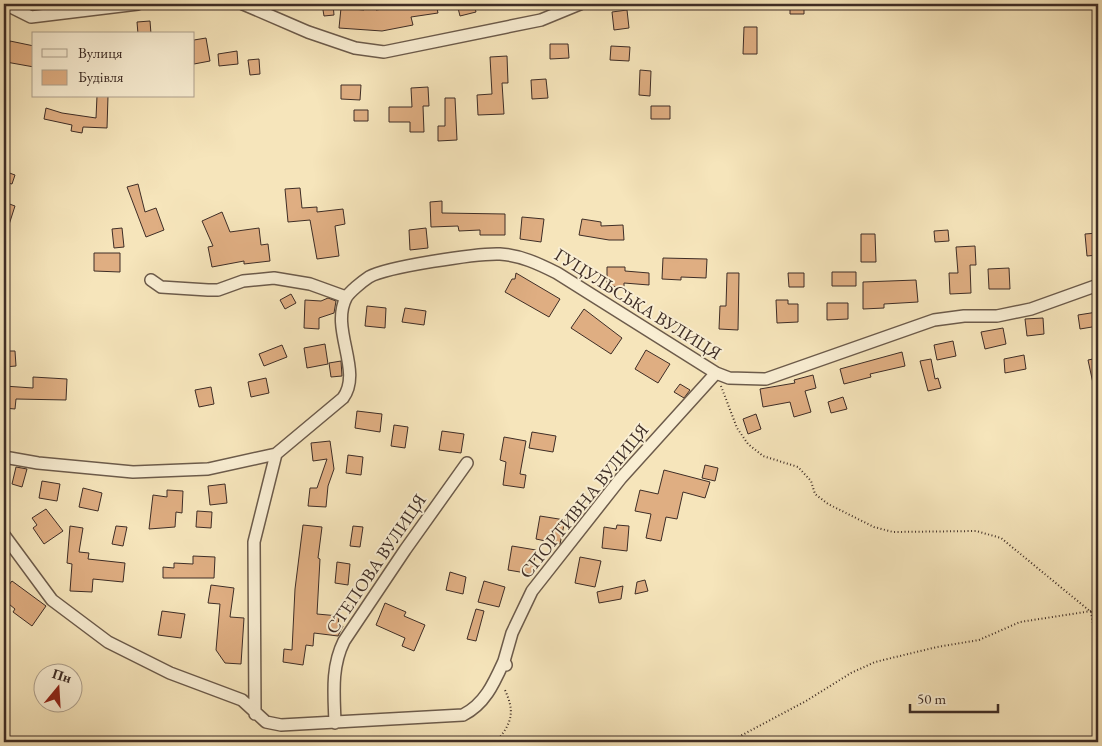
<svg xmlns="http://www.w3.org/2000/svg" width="1102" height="746" font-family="'EB Garamond',serif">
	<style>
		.building { fill: #dfae82; stroke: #3e2d26 }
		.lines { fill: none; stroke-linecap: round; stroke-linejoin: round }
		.street-casing { stroke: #6c5b4b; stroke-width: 14 }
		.path { stroke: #3e2d26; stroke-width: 2; stroke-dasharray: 1 2.5; stroke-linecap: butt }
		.street { stroke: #f9eed3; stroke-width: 11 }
		.labels { text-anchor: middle; stroke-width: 4; stroke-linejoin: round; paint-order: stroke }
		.street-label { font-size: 18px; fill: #3e2d26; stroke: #f9eed3 }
	</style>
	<rect width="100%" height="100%" fill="#f6e5bb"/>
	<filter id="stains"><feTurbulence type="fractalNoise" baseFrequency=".004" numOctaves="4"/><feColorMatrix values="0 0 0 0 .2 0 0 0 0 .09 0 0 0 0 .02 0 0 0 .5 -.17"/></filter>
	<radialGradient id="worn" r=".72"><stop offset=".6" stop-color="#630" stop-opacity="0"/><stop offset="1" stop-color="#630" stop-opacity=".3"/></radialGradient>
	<path class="building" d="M322,4H333L334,15L324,16Z
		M364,4H376V10L415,4H436L438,13L411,17L413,25L382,31L339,28L341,8L364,10Z
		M457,4H474L476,12L460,16Z
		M790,4H804V14H790Z
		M627,10L629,28L614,30L612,12Z
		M150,21L151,34H138L137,22Z
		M744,27H757V54H743Z
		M206,38L210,61L194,64V40Z
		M10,41L34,46V67L6,62Z
		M550,44H568L569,58L550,59Z
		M611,46L630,47L629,61L610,60Z
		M237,51L238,64L219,66L218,54Z
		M507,56L508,83H502L504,114L478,115L477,95L492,94L490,57Z
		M259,59L260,74L250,75L248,60Z
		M640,70L651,71L650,96L639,95Z
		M546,79L548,98L532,99L531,80Z
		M341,85H361L360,100L341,99Z
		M428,87L429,106H423L424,132H410V122H389V107H412L411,88Z
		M97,96H108L107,128L83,127L82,133L71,131L72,125L44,119L46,108L62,113L96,118Z
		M445,98H455L457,140L438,141V126H445Z
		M651,106H670V119H651Z
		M354,110H368V121H354Z
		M4,171L15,175L12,184L4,182Z
		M138,184L145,212L156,208L164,230L146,237L127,187Z
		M300,188L302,208L317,207V212L343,209L345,224L335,226L339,256L317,259L310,220L288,222L285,189Z
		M442,201V213L505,214V235H480V230L459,231L458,226L431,227L430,202Z
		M4,202L15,206L6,234H4Z
		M222,212L230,232L259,228L261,245L268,244L270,261L244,264V261L212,267L208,247L213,246L202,221Z
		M522,217L544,219L541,242L520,239Z
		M582,219L601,222V226L623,225L624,240H609L579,235Z
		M122,228L124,247L114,248L112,229Z
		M426,228L428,248L410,250L409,230Z
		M948,230L949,241L935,242L934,231Z
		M1098,233V255L1087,256L1085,234Z
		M861,234H875L876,262H861Z
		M975,246L976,265H970L971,293L950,294L949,273H958L956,247Z
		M94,253H120V272L94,271Z
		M663,258L707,259L706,278L681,277V280L662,279Z
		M607,267H625V271L649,273V285L624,283V287L607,286Z
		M1009,268L1010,289H989L988,269Z
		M832,272H856V286H832Z
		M516,273L560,299L549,317L505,292L512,279H515Z
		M727,273H739L738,330L719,329L720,306H726Z
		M788,273H804V287H789Z
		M916,280L918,302L884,304V308L863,309V282Z
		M291,294L296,303L285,309L280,300Z
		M328,298L336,301L334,313L319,318V329L304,328L305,300L321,301Z
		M776,300H788V304H798V322L777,323Z
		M827,303H848V319L827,320Z
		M367,306L386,308L385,328L365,326Z
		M405,308L426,311L424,325L402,322Z
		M584,309L622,338L611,354L571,328Z
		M1097,312L1098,326L1080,329L1078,315Z
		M1043,318L1044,334L1027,336L1025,319Z
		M1003,328L1006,344L985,349L981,332Z
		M953,341L956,356L937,360L934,345Z
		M325,344L328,364L307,368L304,348Z
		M282,345L287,357L264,366L259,354Z
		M646,350L670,364L658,383L635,369Z
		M4,351H15L16,366L4,367Z
		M902,352L905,366L870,374L871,377L844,384L840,369Z
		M1024,355L1026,369L1005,373L1004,359Z
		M1098,358V388H1094L1088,360Z
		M931,359L935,379L938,378L941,388L928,391L920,361Z
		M341,361L342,376L331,377L329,363Z
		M813,375L816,388L805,391L811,412L794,417L790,402L763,407L760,389L795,383L794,380Z
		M33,377L67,379L66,400L16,399L15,409L4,408V386L33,388Z
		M266,378L269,393L251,397L248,382Z
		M680,384L690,390L684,398L674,392Z
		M211,387L214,404L199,407L195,390Z
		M843,397L847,409L831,413L828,402Z
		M357,411L382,414L380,432L355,428Z
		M756,414L761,429L748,434L743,419Z
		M394,425L408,427L405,448L391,446Z
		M442,431L464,434L461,453L439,450Z
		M532,432L556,436L553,452L529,448Z
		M504,437L526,441L520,474L526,475L524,488L503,485L506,462L500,460Z
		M330,441L334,469L328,486L326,507L308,506L310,488H317L327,459L313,461L311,443Z
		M348,455L363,457L361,475L346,473Z
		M705,465L718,468L715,481L702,478Z
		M16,467L27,469L22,487L12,484Z
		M664,470L710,482L705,498L683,492L677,519L666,517L661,541L646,538L651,514L635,511L640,490L658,494Z
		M42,481L60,484L57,501L39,498Z
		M225,484L227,503L210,505L208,486Z
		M83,488L102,493L98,511L79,507Z
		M167,490L183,491L182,513L176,512L175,527L149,529L153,495L167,497Z
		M46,509L63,531L44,544L33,528L37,525L32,518Z
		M197,511L212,512L211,528L196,527Z
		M540,516L565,520L560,544L536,539Z
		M303,525L322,527L318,558L320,559L317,614L339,616L338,626H343L338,636L314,633L313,646L306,645L303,665L283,662L284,649L292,650L295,589Z
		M617,525L629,526L627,551L602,548L604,527L616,529Z
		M70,526L83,528L79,552L89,553L88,559L125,563L123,582L93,579L92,592L70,591L72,564L67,563Z
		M116,526L127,527L123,546L112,544Z
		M353,526L363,527L360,547L350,546Z
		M512,546L536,550L532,574L508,570Z
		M193,556L215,557L214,578H163V567L174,568V563L193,564Z
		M580,557L601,561L595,587L575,583Z
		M337,562L350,564L348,585L335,583Z
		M450,572L466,577L463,594L446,590Z
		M645,580L648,591L635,594L637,582Z
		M12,581L46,606L32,626L13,612L15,609L4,600V591Z
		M484,581L505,587L499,607L478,602Z
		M211,585L234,588L230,617L244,618L241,664L225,663L216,650L220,604L208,603Z
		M623,586L621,599L599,603L597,592Z
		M385,603L406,612L404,616L425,625L414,651L402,646L405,638L376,625Z
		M476,609L484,611L476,641L467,639Z
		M162,611L185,614L181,638L158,635Z"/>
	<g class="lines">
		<defs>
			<path id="street" d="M5,4L31,17L138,4
				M243,4L308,32L355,48L384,52L541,20L580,4
				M151,280L161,287L208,290H218L243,281L274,278L310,284L346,297
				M4,457L38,463L133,472L208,469L276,454L343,398C363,371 330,329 346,298C349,292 363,281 369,277C386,267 478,253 500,254C520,255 539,264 557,273L716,373L729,378L766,379L934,320L964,316H997L1031,309L1098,285
				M4,535L52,600L108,642L170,673L242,700L266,722L281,725L463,715C485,704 494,683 504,661
				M506,665L504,661L512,633L532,591L621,478L716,373
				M255,714L254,542L276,454
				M335,723C334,694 331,667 344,641L405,550L467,463"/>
		</defs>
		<use href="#street" class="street-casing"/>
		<path class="path" d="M721,386L737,428L748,444L763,456L798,467L811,481L815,494L828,504L874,527L893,532L976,531L1001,538L1091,612L1098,653
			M496,742C513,722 515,711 504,688
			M729,742L806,701L851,673L875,662L937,647L979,640L1020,622L1098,610"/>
		<use href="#street" class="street"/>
	</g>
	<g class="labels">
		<g class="street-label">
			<text transform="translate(638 304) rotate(32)" y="6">ГУЦУЛЬСЬКА ВУЛИЦЯ</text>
			<text transform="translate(584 501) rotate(-51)" y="6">СПОРТИВНА ВУЛИЦЯ</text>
			<text transform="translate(376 564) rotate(-56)" y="6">СТЕПОВА ВУЛИЦЯ</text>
		</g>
	</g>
	<rect width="1102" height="746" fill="none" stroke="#f6e5bb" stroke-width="20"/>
	<rect x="5" y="5" width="1092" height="736" fill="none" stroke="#3e2d26" stroke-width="2.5"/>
	<rect x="10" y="10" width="1082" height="726" fill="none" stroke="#3e2d26"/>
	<rect x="32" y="32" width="162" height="65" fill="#f9eed3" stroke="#aea18e"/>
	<rect x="42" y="49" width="25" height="8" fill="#f9eed3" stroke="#aea18e"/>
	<text x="78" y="58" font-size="15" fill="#3e2d26">Вулиця</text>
	<rect x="42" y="70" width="25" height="15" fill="#dfae82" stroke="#aea18e"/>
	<text x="78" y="82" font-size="15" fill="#3e2d26">Будівля</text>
	<g transform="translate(58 688) rotate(18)"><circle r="24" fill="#f9eed3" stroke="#aea18e"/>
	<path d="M0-4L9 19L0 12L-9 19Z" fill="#8f2418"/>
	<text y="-8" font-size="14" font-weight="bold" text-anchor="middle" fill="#3e2d26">Пн</text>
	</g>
	<path d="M910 704v8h88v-8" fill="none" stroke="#3e2d26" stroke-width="2.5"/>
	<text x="917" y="704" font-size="15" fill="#3e2d26" stroke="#f9eed3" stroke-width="4" paint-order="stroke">50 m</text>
	<rect width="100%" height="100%" filter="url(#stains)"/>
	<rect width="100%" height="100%" fill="url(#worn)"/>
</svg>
